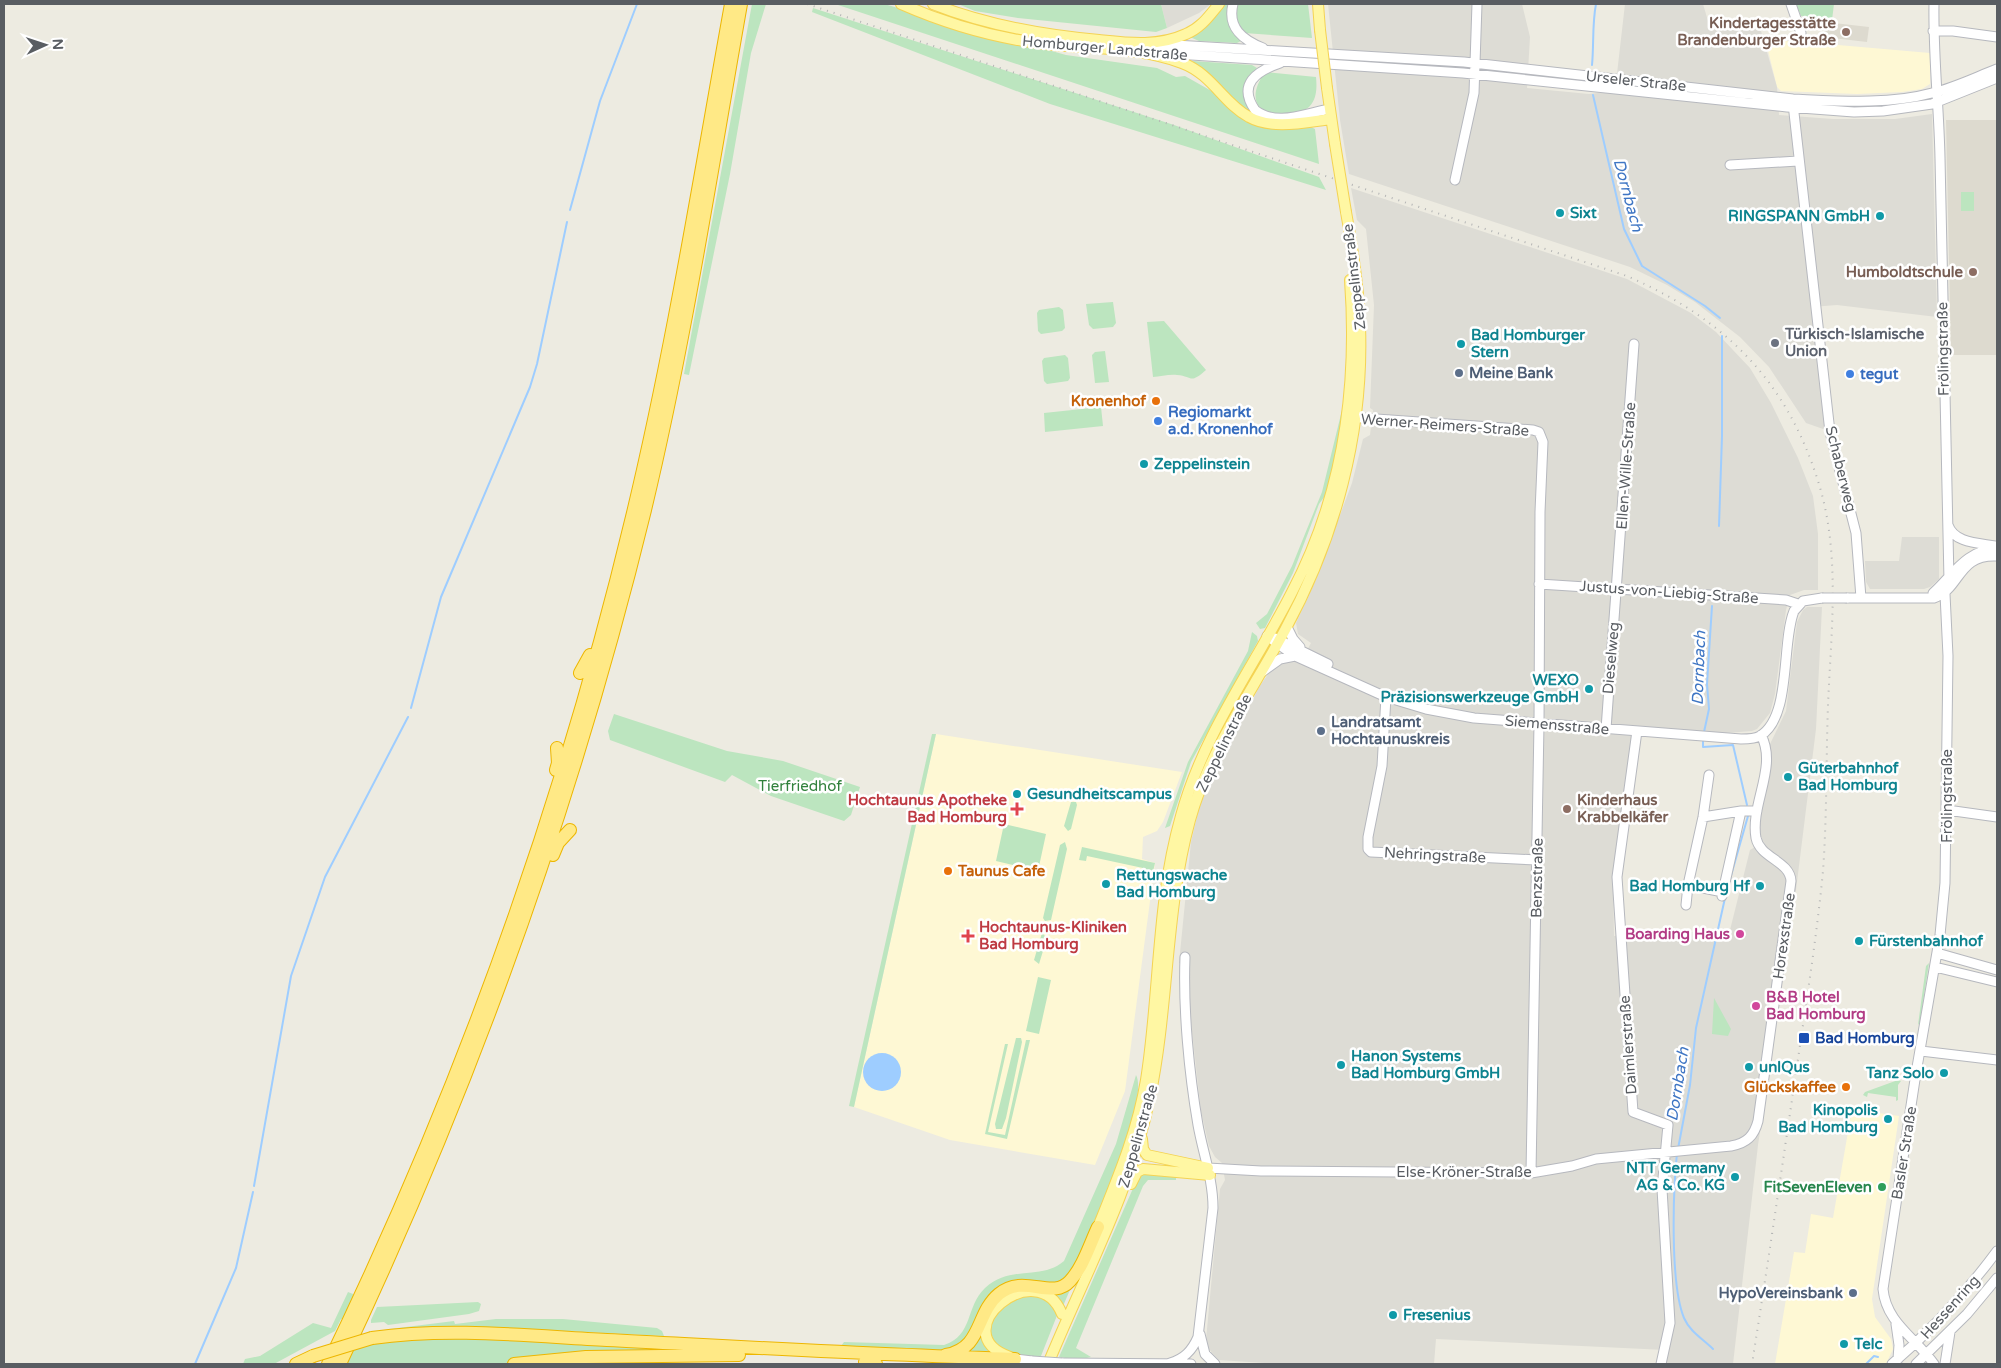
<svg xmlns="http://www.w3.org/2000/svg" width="2001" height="1368" font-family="'Varela Round',sans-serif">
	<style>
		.commercial { fill: #fef8d4 }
		.industrial { fill: #dddcd5 }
		.education { fill: #dddacf }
		.green { fill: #bce5bf }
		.water { fill: #9ecdff }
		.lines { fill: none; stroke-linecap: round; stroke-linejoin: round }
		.stream { stroke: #9ecdff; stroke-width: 2 }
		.minor-casing { stroke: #b6b8be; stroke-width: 11 }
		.major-casing { stroke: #f4d353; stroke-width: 12 }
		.highway-casing { stroke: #edb600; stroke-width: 14 }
		.minor { stroke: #fff; stroke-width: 9 }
		.major { stroke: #fff7a3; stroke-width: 10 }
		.highway { stroke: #ffe986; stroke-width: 12 }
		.rail { stroke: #b4b5b5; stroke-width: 2; stroke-dasharray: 1 6; stroke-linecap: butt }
		.minor-bridge-casing { stroke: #b6b8be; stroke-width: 11; stroke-linecap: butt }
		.major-bridge-casing { stroke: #f4d353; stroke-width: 12; stroke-linecap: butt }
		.highway-bridge-casing { stroke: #edb600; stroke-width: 14; stroke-linecap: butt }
		.minor-bridge { stroke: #fff; stroke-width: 9 }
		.major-bridge { stroke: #fff7a3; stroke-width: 10 }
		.highway-bridge { stroke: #ffe986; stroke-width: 12 }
		.education-dot { fill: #8d6e63; stroke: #fff; stroke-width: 2 }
		.culture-dot { fill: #0f9aa8; stroke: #fff; stroke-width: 2 }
		.worship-dot { fill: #6b7280; stroke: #fff; stroke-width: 2 }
		.service-dot { fill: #5c6f8a; stroke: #fff; stroke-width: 2 }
		.shop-dot { fill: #3f7fe0; stroke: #fff; stroke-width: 2 }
		.food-dot { fill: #e8710a; stroke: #fff; stroke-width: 2 }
		.health-dot { fill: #e0444e; stroke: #fff; stroke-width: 2 }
		.hotel-dot { fill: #d1479c; stroke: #fff; stroke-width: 2 }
		.transit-dot { fill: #1a4fb4; stroke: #fff; stroke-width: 2 }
		.leisure-dot { fill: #2e9e5b; stroke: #fff; stroke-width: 2 }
		.labels { text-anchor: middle; stroke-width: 5; stroke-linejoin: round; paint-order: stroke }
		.education-label { font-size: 15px; font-weight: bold; fill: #785e54; stroke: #fff; text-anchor: end }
		.street-label { font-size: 15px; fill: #595d62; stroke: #fff }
		.culture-label { font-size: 15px; font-weight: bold; fill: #0d838f; stroke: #fff; text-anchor: start }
		.worship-label { font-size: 15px; font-weight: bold; fill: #5b616d; stroke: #fff; text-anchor: start }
		.service-label { font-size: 15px; font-weight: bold; fill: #4e5e75; stroke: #fff; text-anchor: start }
		.shop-label { font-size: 15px; font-weight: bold; fill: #366cbe; stroke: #fff; text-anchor: start }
		.food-label { font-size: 15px; font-weight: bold; fill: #c56008; stroke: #fff; text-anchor: end }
		.park-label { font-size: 15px; fill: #31813c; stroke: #fff }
		.health-label { font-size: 15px; font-weight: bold; fill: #be3a42; stroke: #fff; text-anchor: end }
		.hotel-label { font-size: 15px; font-weight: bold; fill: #b23c85; stroke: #fff; text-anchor: end }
		.transit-label { font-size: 15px; font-weight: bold; fill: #164399; stroke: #fff; text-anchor: start }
		.leisure-label { font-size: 15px; font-weight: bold; fill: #27864d; stroke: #fff; text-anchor: end }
		.water-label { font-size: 16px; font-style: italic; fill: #3f76c4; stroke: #fff }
	</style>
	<rect width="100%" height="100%" fill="#edebe1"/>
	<path class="commercial" d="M1792,41L1930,53V84L1922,89L1902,92L1857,94L1781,91L1777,87L1766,42Z
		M936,734L1182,772L1163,822L1157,831L1143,837L1142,859L1155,863L1125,1091L1095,1165L950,1140L854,1107Z
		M1852,1109L1899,1116L1872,1299L1875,1317L1891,1339L1893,1349L1886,1364H1775L1794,1252L1805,1253L1811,1214L1833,1218Z"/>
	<path class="industrial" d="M1161,4H1211L1199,13L1167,28Z
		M1328,4H1522L1530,37L1527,88L1589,94L1615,91L1625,4H1703L1711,31L1757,17L1777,87L1779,115L1833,119H1895L1932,114L1937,317L1837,305L1811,307L1826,430L1806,423L1769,367L1740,337L1695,302L1667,285L1630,267L1349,174L1340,120Z
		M1351,188L1627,279L1691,313L1716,332L1750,368L1771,403L1798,458L1813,496L1818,534V590H1804L1790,595L1786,610L1775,694L1770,713L1757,729L1752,731L1726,733L1635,727L1613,875L1614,936L1730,930L1750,850L1762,843L1759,826L1770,763V744L1786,711L1797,622L1803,610L1807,607H1822L1816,729L1796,890L1758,1145L1733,1364H1663L1665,1350L1436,1339L1434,1364H1280L1219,1360L1207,1347L1206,1340L1220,1189L1225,1180L1222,1163L1215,1157L1209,1146L1201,1111L1190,1014L1187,964L1179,963L1191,842L1200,804L1259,687L1271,670L1280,664L1294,660L1301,661L1311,643L1298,634L1296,623L1315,582L1352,483L1363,439L1370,435L1373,410L1370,408L1374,305L1366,229L1357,220Z
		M1902,537H1939V579L1930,587L1924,589H1870L1866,582L1865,561H1899Z"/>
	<path class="education" d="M1825,22L1869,27L1867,42L1824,37Z
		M1946,120H1997V355H1951Z"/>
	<path class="green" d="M752,4H766L751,53L730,174L689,375L684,374Z
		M835,4H884L1066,55L1157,68L1176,77L1185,76L1215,93L1238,114L1309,126L1315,129L1319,164Z
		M958,4H1161L1167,28L1156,32L1018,18L975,11Z
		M1222,4H1228C1226,19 1230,30 1241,41L1237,43L1199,41L1190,37Z
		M1237,4H1308L1312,38L1244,33L1236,18Z
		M1796,4H1834L1832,20L1801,16Z
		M813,8L1174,125L1319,177L1326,190L1050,104L812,12Z
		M1193,61L1252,65L1257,68L1248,80L1258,117L1251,114L1194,66Z
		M1265,72L1316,77C1317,87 1317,99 1309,107C1305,111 1297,112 1291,113C1258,119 1245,100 1265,72Z
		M1961,192H1974V211H1961Z
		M1113,302L1116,323L1113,327L1093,329L1089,325L1086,304Z
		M1059,307L1063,310L1065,328L1062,331L1041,334L1038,331L1037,313L1039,310Z
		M1164,321L1206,370C1189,385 1193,376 1177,375C1169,374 1160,377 1153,377L1147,322Z
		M1105,351L1109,382L1095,383L1092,355L1095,352Z
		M1065,355L1068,358L1070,378L1068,381L1047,384L1044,381L1042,361L1044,358Z
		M1343,406L1338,448L1325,496L1319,504L1293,573L1265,628L1260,629L1256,623L1267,614L1292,566L1322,492Z
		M1101,407L1103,426L1045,432L1044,413Z
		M1252,632L1257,636L1258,641L1191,762L1170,826L1165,828L1188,762L1248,651Z
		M614,714L727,751L783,761L860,787L851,815L844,821L771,796L732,775L725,782L610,740L608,731Z
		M932,734H936L854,1107L849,1106Z
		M1071,802H1076L1077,805L1071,829L1068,831L1064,826Z
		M1004,824L1046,834L1038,871L996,861Z
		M1065,842L1067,849L1051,920L1045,921L1043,918L1060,845Z
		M1082,847L1155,863L1151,880L1141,879L1143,868L1087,856L1086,861L1079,860Z
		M1042,933L1047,938L1039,964L1034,960Z
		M1929,963L1920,1022L1918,1025L1926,966Z
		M1038,977L1051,980L1039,1034L1026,1031Z
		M1714,998L1731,1029L1728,1036L1712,1034Z
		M1016,1038H1021L1022,1042L1006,1118L1002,1129H996L995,1124Z
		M1026,1040H1030L1007,1139L985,1134L1005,1044H1008L988,1132L1005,1135Z
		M1136,1075C1151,1102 1083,1254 1065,1282L1036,1283L975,1328L958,1347L939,1352L841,1346L844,1342L944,1345C974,1335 965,1307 985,1288C1012,1264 1041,1281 1064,1261L1116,1144Z
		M1898,1080L1901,1081L1898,1085V1100L1896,1101V1097L1868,1093L1867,1097L1863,1095L1865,1092Z
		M1146,1172L1176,1176V1180H1148L1143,1186L1076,1348L1091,1357L1078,1360L1059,1357L1138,1177Z
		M1073,1283L1063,1306C1028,1263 953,1314 998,1356L959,1355C984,1341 979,1309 1003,1294C1027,1280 1053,1302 1073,1283Z
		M348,1292L353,1294V1297L344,1319H341L335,1331L274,1364H243L245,1359L260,1356L313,1323L331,1328Z
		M1028,1295L1047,1299L1058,1313L1041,1356C1028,1356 1012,1358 1000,1350C986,1340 989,1314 1002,1305C1008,1300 1020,1298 1028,1295Z
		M478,1302L481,1304L479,1311L469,1314L388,1325L384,1322L371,1323V1320L377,1307Z
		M496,1319H563L657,1328L662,1331L664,1336L461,1326L390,1329L454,1321L455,1324Z
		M411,1336L661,1346L660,1352L502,1364H347L355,1346Z"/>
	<path class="water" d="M863 1072a19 19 0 1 1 38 0a19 19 0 1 1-38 0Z"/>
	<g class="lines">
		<path class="stream" d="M1592,65C1594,45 1592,24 1596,4
			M1593,95L1624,229L1642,266L1705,306L1720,318
			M570,210L600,101L637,4
			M1719,526L1722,436V336
			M411,708L441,597L530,387L537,364L567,222
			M1704,732L1709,709L1707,684L1712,606
			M1703,741V747L1733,745L1747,805
			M1730,879L1748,816
			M1678,1149L1690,1085L1696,1028L1725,898
			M1677,1153C1673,1191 1670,1284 1684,1318C1690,1332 1703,1339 1713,1349
			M254,1186L291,976L325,877L408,717
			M195,1364L236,1268L253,1192
			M1866,1364L1874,1356L1878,1357"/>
		<defs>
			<path id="minor" d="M1233,4C1227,28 1243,40 1263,48
				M1791,4L1801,33
				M1934,4C1933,55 1939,107 1940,158C1942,299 1945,440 1949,581
				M1933,31H1953L1997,37
				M1158,44L1464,62L1793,99C1838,101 1888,105 1932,93C1954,88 1976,77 1997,69
				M1161,53L1463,73L1787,107L1854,112L1883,111L1932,104L1997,78
				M1280,63C1257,71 1237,84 1255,110C1277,127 1305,113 1330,109
				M1793,104L1830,432L1856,533L1861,598
				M1730,165L1798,161
				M1455,180L1474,93L1477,4
				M1348,417L1533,430L1539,432L1543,442L1540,512L1539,724L1531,1173
				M1948,525C1954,543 1978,543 1995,546
				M1539,584L1786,600L1798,604
				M1933,593C1954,574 1965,551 1997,548
				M1847,598H1934C1961,589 1957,554 1997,556
				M1287,627L1293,639L1300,647
				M1267,636L1295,656L1386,697L1426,709L1474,718L1741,739C1747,739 1755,739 1760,736C1792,717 1781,643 1794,611L1803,601L1822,598
				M1275,638L1328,664
				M1262,672L1280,659L1295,656
				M1386,697L1382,766L1368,837V849L1371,852L1537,860
				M1606,729L1634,344
				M1637,731L1617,877L1633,1112L1668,1125L1662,1189L1670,1323L1661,1364
				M1947,810L1997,817
				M1703,817L1741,811
				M1688,885L1723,892
				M1722,896L1741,811H1757
				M1686,905L1688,885L1703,817L1709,775
				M1937,953L1997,970
				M1935,967L1997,982
				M1921,1051L1997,1060
				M1208,1168L1261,1171L1531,1173L1572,1166L1596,1159L1731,1146C1747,1143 1754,1136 1758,1121L1791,881C1790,861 1760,858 1756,838C1750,804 1778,767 1761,735
				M1896,1324L1899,1345L1898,1359
				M1200,1334L1205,1354L1215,1364
				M1015,1359L1032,1361
				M1062,1363L1191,1364
				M1170,1363C1184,1359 1192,1351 1198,1337L1213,1208C1213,1179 1203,1153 1198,1125C1189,1073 1183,1009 1185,957
				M1892,1364C1932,1330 1966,1293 1997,1251
				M1916,1364L1967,1314L1997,1278
				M1934,1364C1916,1338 1886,1323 1883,1289L1916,1073L1940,935L1945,883L1948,656L1945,594L1949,576
				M1945,1364L1950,1332"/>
			<path id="major" d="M901,4C949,25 1002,40 1054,45C1097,49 1141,48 1182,63C1212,74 1224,104 1249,117C1272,130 1306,122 1331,119
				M933,4C986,25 1042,35 1099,40C1128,43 1158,47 1186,34C1201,28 1209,16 1219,4
				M1318,4L1320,30
				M1327,88L1335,144
				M1142,1139L1143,1149L1147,1155L1208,1168
				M1131,1184L1137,1172L1143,1169L1210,1175
				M1096,1232C1116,1182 1137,1134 1146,1080C1160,992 1156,903 1181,816C1203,734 1254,667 1292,592C1343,495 1358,388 1350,280
				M1010,1357C941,1333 1037,1252 1062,1314
				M1048,1364C1084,1276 1131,1191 1150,1097C1169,1006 1165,911 1190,820C1209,751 1251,693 1285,630C1335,538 1364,432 1360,326C1359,287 1353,250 1346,212"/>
			<path id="highway" d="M580,673L590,655
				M556,770L558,763L557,748
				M553,855L558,843L570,830
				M372,1338C450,1327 529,1336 607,1340C743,1347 879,1355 1015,1359
				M946,1355C983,1348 975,1314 999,1294C1024,1273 1052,1301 1070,1281C1083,1267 1090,1244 1098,1227
				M865,1362L876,1364
				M296,1364L313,1356
				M328,1364C459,1094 562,809 632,517C673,347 700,175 731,4
				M340,1364C470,1090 573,805 645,510C685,343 711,173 741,4
				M514,1364L586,1357L739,1355"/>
		</defs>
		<use href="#minor" class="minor-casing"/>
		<use href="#major" class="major-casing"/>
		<use href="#highway" class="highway-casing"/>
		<use href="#minor" class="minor"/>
		<use href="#major" class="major"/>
		<use href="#highway" class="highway"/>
		<path class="rail" d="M807,4L1627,276C1723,318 1786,379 1818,481C1841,553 1831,631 1828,705C1826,760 1827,816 1823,871C1817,934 1807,997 1798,1059C1783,1161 1768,1263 1752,1364"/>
		<defs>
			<path id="minor-bridge" d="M1822,598H1847
				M1032,1361L1062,1363"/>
			<path id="major-bridge" d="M1320,30L1327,88
				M1335,144L1346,212"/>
			<path id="highway-bridge" d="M313,1356L372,1338"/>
		</defs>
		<use href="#minor-bridge" class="minor-bridge-casing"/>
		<use href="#major-bridge" class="major-bridge-casing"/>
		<use href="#highway-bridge" class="highway-bridge-casing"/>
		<use href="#minor-bridge" class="minor-bridge"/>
		<use href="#major-bridge" class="major-bridge"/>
		<use href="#highway-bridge" class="highway-bridge"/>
	</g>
	<g class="education-dot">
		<circle cx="1846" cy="32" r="5"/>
		<circle cx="1973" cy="272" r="5"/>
		<circle cx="1567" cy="809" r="5"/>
	</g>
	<g class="culture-dot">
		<circle cx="1560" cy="213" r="5"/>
		<circle cx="1880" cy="216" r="5"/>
		<circle cx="1461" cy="344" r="5"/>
		<circle cx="1144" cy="464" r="5"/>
		<circle cx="1589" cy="689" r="5"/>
		<circle cx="1788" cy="777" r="5"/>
		<circle cx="1017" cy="794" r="5"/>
		<circle cx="1106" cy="884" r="5"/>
		<circle cx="1760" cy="886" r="5"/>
		<circle cx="1859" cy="941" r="5"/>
		<circle cx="1341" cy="1065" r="5"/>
		<circle cx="1749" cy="1067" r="5"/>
		<circle cx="1944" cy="1073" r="5"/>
		<circle cx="1888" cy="1119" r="5"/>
		<circle cx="1735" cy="1177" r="5"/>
		<circle cx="1393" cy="1315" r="5"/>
		<circle cx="1844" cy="1344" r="5"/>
	</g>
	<circle class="worship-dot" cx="1775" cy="343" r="5"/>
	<g class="service-dot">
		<circle cx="1459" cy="373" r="5"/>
		<circle cx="1321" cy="731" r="5"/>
		<circle cx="1853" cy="1293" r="5"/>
	</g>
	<g class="shop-dot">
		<circle cx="1850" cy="374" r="5"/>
		<circle cx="1158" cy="421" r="5"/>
	</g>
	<g class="food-dot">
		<circle cx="1156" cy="401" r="5"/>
		<circle cx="948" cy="871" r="5"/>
		<circle cx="1846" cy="1087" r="5"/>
	</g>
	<g class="health-dot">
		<path d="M1014.5 801.5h5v5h5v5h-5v5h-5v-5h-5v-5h5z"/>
		<path d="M965.5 928.5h5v5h5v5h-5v5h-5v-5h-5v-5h5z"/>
	</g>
	<g class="hotel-dot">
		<circle cx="1740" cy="934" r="5"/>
		<circle cx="1756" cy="1006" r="5"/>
	</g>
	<rect class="transit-dot" x="1798" y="1032" width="12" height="12" rx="2.5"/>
	<circle class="leisure-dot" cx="1882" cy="1187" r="5"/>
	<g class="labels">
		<g class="education-label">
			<text x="1836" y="28">Kindertagesstätte<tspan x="1836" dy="17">Brandenburger Straße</tspan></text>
			<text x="1963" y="277">Humboldtschule</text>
			<text x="1577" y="805" text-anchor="start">Kinderhaus<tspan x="1577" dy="17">Krabbelkäfer</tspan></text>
		</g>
		<g class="street-label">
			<text transform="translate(1105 48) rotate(5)" y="5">Homburger Landstraße</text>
			<text transform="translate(1636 81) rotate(6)" y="5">Urseler Straße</text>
			<text transform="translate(1354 277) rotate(-97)" y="5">Zeppelinstraße</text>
			<text transform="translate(1943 349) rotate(-91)" y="5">Frölingstraße</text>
			<text transform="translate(1445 425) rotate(4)" y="5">Werner-Reimers-Straße</text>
			<text transform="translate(1626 466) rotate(-86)" y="5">Ellen-Wille-Straße</text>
			<text transform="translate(1841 469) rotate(76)" y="5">Schaberweg</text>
			<text transform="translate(1669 592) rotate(4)" y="5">Justus-von-Liebig-Straße</text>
			<text transform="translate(1611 658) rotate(-85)" y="5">Dieselweg</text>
			<text transform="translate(1557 725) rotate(5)" y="5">Siemensstraße</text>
			<text transform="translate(1224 743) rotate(-64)" y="5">Zeppelinstraße</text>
			<text transform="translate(1947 796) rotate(-90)" y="5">Frölingstraße</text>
			<text transform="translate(1435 855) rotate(3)" y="5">Nehringstraße</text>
			<text transform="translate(1537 878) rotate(-89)" y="5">Benzstraße</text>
			<text transform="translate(1784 936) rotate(-82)" y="5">Horexstraße</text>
			<text transform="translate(1628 1045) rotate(-94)" y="5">Daimlerstraße</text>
			<text transform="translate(1138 1136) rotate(-74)" y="5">Zeppelinstraße</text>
			<text transform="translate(1904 1153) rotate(-81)" y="5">Basler Straße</text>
			<text x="1464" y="1177">Else-Kröner-Straße</text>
			<text transform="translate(1950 1307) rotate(-48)" y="5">Hessenring</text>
		</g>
		<g class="culture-label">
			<text x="1570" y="218">Sixt</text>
			<text x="1870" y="221" text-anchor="end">RINGSPANN GmbH</text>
			<text x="1471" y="340">Bad Homburger<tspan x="1471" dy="17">Stern</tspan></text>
			<text x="1154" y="469">Zeppelinstein</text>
			<text x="1579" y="685" text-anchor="end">WEXO<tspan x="1579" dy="17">Präzisionswerkzeuge GmbH</tspan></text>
			<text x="1798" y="773">Güterbahnhof<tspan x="1798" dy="17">Bad Homburg</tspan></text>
			<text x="1027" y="799">Gesundheitscampus</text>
			<text x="1116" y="880">Rettungswache<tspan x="1116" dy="17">Bad Homburg</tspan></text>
			<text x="1750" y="891" text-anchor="end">Bad Homburg Hf</text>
			<text x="1869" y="946">Fürstenbahnhof</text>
			<text x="1351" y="1061">Hanon Systems<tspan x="1351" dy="17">Bad Homburg GmbH</tspan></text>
			<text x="1759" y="1072">unIQus</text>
			<text x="1934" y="1078" text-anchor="end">Tanz Solo</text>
			<text x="1878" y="1115" text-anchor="end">Kinopolis<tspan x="1878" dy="17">Bad Homburg</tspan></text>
			<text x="1725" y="1173" text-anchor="end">NTT Germany<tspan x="1725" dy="17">AG &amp; Co. KG</tspan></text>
			<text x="1403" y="1320">Fresenius</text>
			<text x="1854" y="1349">Telc</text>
		</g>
		<g class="worship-label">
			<text x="1785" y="339">Türkisch-Islamische<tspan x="1785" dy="17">Union</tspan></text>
		</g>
		<g class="service-label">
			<text x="1469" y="378">Meine Bank</text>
			<text x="1331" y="727">Landratsamt<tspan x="1331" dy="17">Hochtaunuskreis</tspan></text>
			<text x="1843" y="1298" text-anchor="end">HypoVereinsbank</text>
		</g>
		<g class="shop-label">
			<text x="1860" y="379">tegut</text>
			<text x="1168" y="417">Regiomarkt<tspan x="1168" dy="17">a.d. Kronenhof</tspan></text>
		</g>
		<g class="food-label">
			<text x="1146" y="406">Kronenhof</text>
			<text x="958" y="876" text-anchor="start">Taunus Cafe</text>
			<text x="1836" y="1092">Glückskaffee</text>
		</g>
		<g class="park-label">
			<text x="800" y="791">Tierfriedhof</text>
		</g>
		<g class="health-label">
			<text x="1007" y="805">Hochtaunus Apotheke<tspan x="1007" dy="17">Bad Homburg</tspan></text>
			<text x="979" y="932" text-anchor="start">Hochtaunus-Kliniken<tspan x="979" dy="17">Bad Homburg</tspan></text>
		</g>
		<g class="hotel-label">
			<text x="1730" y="939">Boarding Haus</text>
			<text x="1766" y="1002" text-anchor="start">B&amp;B Hotel<tspan x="1766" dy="17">Bad Homburg</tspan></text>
		</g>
		<g class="transit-label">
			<text x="1815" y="1043">Bad Homburg</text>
		</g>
		<g class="leisure-label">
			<text x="1872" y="1192">FitSevenEleven</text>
		</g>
		<g class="water-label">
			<text transform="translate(1629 195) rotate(75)" y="6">Dornbach</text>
			<text transform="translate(1698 668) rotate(-88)" y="6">Dornbach</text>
			<text transform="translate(1677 1084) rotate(-81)" y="6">Dornbach</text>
		</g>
	</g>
	<rect width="2001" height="1368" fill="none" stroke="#595d62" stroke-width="10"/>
	<g transform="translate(45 45) rotate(87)" stroke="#ffffff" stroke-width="4" paint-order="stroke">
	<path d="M0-4L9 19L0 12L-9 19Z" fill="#595d62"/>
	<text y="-8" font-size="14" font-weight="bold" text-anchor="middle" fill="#595d62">N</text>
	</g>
</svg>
